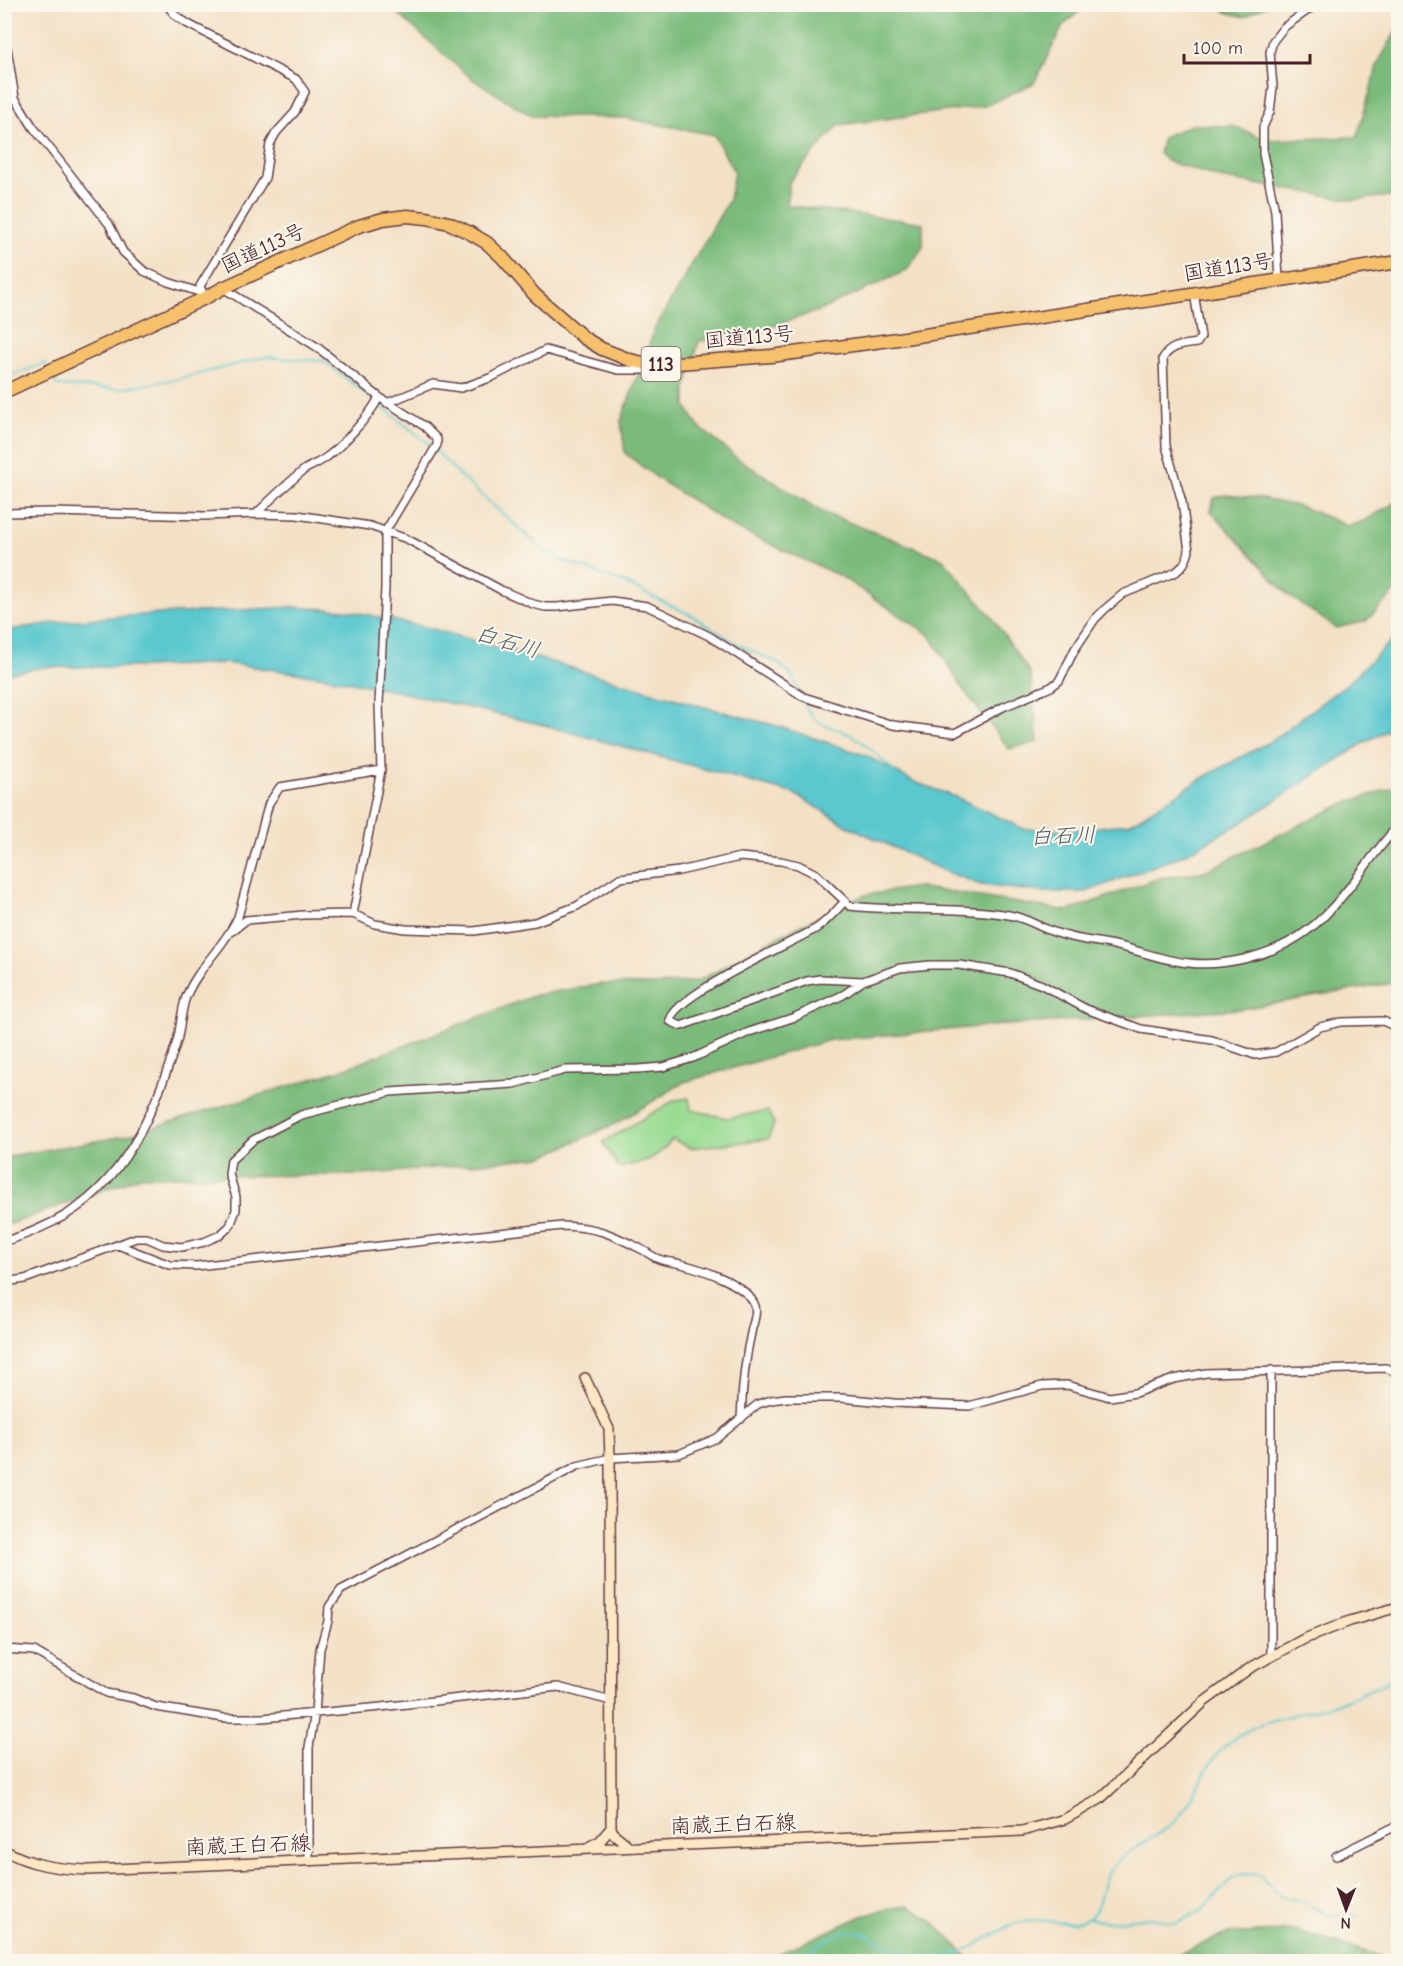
<svg xmlns="http://www.w3.org/2000/svg" width="1403" height="1966" font-family="'Comic Neue','Klee One',sans-serif">
	<style>
		.green { fill: #98db92; stroke: #717d5e; stroke-width: 1.5 }
		.forest { fill: #7abb7c; stroke: #626d54; stroke-width: 1.5 }
		.water { fill: #5ac8ce; stroke: #52747c; stroke-width: 1.5 }
		.lines { fill: none; stroke-linecap: round; stroke-linejoin: round }
		.stream { stroke: #5ac8ce; stroke-width: 2 }
		.street-casing { stroke: #633c42; stroke-width: 10 }
		.secondary-casing { stroke: #633c42; stroke-width: 12 }
		.highway-casing { stroke: #633c42; stroke-width: 15 }
		.street { stroke: #fff; stroke-width: 7 }
		.secondary { stroke: #fce6c4; stroke-width: 9 }
		.highway { stroke: #f7c06c; stroke-width: 12 }
		.labels { text-anchor: middle; stroke-width: 4.5; stroke-linejoin: round; paint-order: stroke }
		.shield { fill: #fbf7ec; stroke: #7f6065; stroke-width: 1.5 }
		.shield-label { font-size: 20px; font-weight: bold; fill: #4a1f2b }
		.street-label { font-size: 21px; fill: #4a1f2b; stroke: #fbf7ec }
		.water-label { font-size: 22px; font-style: italic; fill: #505a64; stroke: #fbf7ec }
	</style>
	<rect width="100%" height="100%" fill="#fbf7ec"/>
	<filter id="ink" filterUnits="userSpaceOnUse"><feTurbulence type="fractalNoise" baseFrequency=".0167" numOctaves="2"/><feDisplacementMap in="SourceGraphic" scale="12" xChannelSelector="R" yChannelSelector="G"/><feConvolveMatrix kernelMatrix="1 2 1 2 8 2 1 2 1" color-interpolation-filters="sRGB"/></filter>
	<filter id="wash" filterUnits="userSpaceOnUse"><feTurbulence type="fractalNoise" baseFrequency=".008" numOctaves="4" result="noise"/><feDisplacementMap in="SourceGraphic" scale="24" xChannelSelector="R" yChannelSelector="G"/><feGaussianBlur stdDeviation="1.35" result="paint"/><feColorMatrix in="noise" values="0 0 0 0 0 0 0 0 0 0 0 0 0 0 0 0 0 1.4 0 .05"/><feComposite in="paint" operator="in"/></filter>
	<g filter="url(#wash)">
		<rect width="100%" height="100%" fill="#f3e1c6"/>
		<path class="green" d="M689,1098L691,1110L727,1118L768,1111L774,1123L768,1139L690,1148L672,1139C656,1161 645,1161 619,1168L603,1142L675,1100Z"/>
		<path class="forest" d="M388,5H1086L1063,26L1034,83L985,106L839,125L790,180L786,205L923,223V247L906,271L821,310L748,334L699,341L686,389V406L698,426L738,459L822,512L943,559L991,616L1030,673L1038,742L1009,749L962,688L930,635L842,577L733,527L657,478L625,453L621,421L655,328L729,200L734,172L714,135L625,118L532,116L472,79Z
			M1220,5H1266L1245,17L1225,12Z
			M1398,28V195L1353,200L1219,178L1167,161L1159,153L1163,137L1191,125L1232,126L1268,140L1357,137L1378,63Z
			M1225,495L1259,498L1302,507L1348,526L1364,521L1398,501V589L1366,621L1336,628L1288,595L1211,511L1214,498Z
			M1398,786V982L1241,1009L990,1026L830,1040L684,1082L619,1122L542,1157L363,1175L141,1176L5,1226V1157L125,1136L341,1070L536,995L601,984L657,985L698,981L783,934L865,895L917,887L1068,911L1160,878L1205,871L1343,804Z
			M907,1905L931,1920L972,1961H762L867,1914Z
			M1295,1930L1379,1956L1385,1961H1162L1226,1934Z"/>
		<path class="water" d="M291,607L345,610L425,627L548,661L693,704L777,726L865,755L912,781L956,797L1024,829L1076,830L1131,823L1206,776L1271,741L1349,682L1398,634V724L1362,744L1241,823L1183,855L1086,892H1042L981,885L942,870L848,826L795,794L548,726L405,693L327,677L225,663L145,667H45L5,674V631C99,612 196,614 291,607Z"/>
		<g class="lines">
			<path class="stream" d="M4,378L46,363V365
				M54,379L58,386L118,389L179,379L264,357L324,361L428,443L458,474L541,548L561,560L622,582L693,616L737,644L778,663L791,675L800,692
				M802,697C814,734 832,721 859,740C871,748 883,761 894,771
				M1090,1918C1110,1926 1127,1918 1148,1918C1158,1918 1166,1922 1176,1923L1203,1910L1227,1883L1235,1877L1244,1874L1259,1875L1281,1897L1299,1900L1330,1916L1357,1915
				M791,1962C810,1953 826,1936 847,1932C863,1928 875,1941 889,1946C906,1952 928,1960 946,1956C978,1951 1001,1922 1033,1920C1049,1919 1072,1928 1087,1919C1102,1911 1099,1889 1107,1875C1122,1848 1156,1841 1177,1819C1196,1798 1203,1767 1224,1747C1256,1718 1289,1718 1328,1706C1353,1698 1376,1688 1398,1676"/>
		</g>
	</g>
	<g filter="url(#ink)">
		<g class="lines">
			<defs>
				<path id="street" d="M166,4L176,16L188,24L296,79L305,92L295,112L276,133L270,144L265,178L200,286L205,298
					M4,44L7,48L15,98L33,127L109,224L123,252L144,271L168,282L199,292L203,296
					M1279,279L1275,211L1263,154V127L1270,112L1273,87L1270,52L1273,41L1284,27L1317,4
					M223,288L317,347L379,397L424,426L437,439V445L385,532V588L379,704L381,770L353,914
					M387,403L433,384L461,388L490,378L546,350L618,370H644L652,365
					M4,513L52,512L204,516L256,514L297,515L370,526L407,539L501,590L533,604L545,607H557L612,601L647,606L709,636L804,697L893,725L955,733L1003,707L1051,687L1059,681L1075,649L1095,619L1105,609L1123,594L1176,572C1184,566 1187,560 1189,551L1182,502L1166,446L1163,358C1171,345 1183,345 1197,343L1201,337L1194,292
					M256,514C272,498 287,484 304,470C312,465 321,462 328,456C342,446 372,413 379,397
					M844,902C836,911 827,921 817,928C792,943 672,996 670,1021L681,1026L807,981L820,979L863,981
					M232,931L246,920L304,915L353,914L375,924L405,929L436,930L474,931L515,925L535,922L577,906L620,878L679,871L740,857L781,861L798,865L816,874L850,906C903,912 956,906 1009,915C1027,918 1042,929 1060,934C1078,940 1096,941 1114,945C1138,950 1163,961 1189,963C1224,967 1268,956 1298,937C1341,910 1364,862 1398,826
					M4,1241C23,1237 38,1229 55,1221C124,1186 155,1111 177,1041C181,1027 181,1010 186,997C198,967 225,946 238,917L269,803L280,787L381,770
					M118,1245L170,1265L196,1266L562,1226C596,1227 609,1233 639,1248C646,1251 652,1257 659,1259C666,1262 674,1262 681,1264C702,1269 747,1284 755,1306C757,1313 754,1322 752,1328C745,1358 742,1388 741,1419
					M4,1282L25,1279L136,1238H147L163,1245L182,1247L204,1242L220,1235L230,1226L236,1210V1197L229,1174L231,1160L253,1140L301,1115L390,1092L513,1084L565,1070L638,1069L663,1067L693,1058L749,1032L795,1017L843,995L863,981L900,968L930,965H959L1010,973L1042,985L1086,1009L1141,1029L1212,1040L1255,1055L1276,1052L1320,1027L1341,1022L1383,1021L1398,1028
					M1271,1370V1656
					M4,1649L34,1651L106,1693L133,1698L156,1707L224,1718H262L381,1707L558,1687L611,1701
					M1336,1856L1398,1825
					M309,1861V1747L315,1712L320,1649L328,1621L329,1607L341,1590L577,1466L610,1458L679,1454L717,1438L758,1404L771,1400L786,1398H841L894,1403L969,1406L1042,1386L1067,1385L1110,1397L1135,1393L1174,1379L1206,1373L1386,1368L1398,1373"/>
				<path id="secondary" d="M585,1378L609,1429L610,1458L611,1828L600,1841L590,1846
					M611,1828L614,1834L630,1847
					M4,1850C30,1865 58,1869 88,1870L1022,1831L1065,1819L1100,1799L1204,1702L1250,1668L1304,1639L1350,1621L1398,1607"/>
				<path id="highway" d="M4,392L205,298L223,288L359,226L383,219L407,216L427,218L449,223L470,233L487,243L502,257L535,295L584,338L602,349L630,360L652,365L771,356L905,338L1398,262"/>
			</defs>
			<use href="#street" class="street-casing"/>
			<use href="#secondary" class="secondary-casing"/>
			<use href="#highway" class="highway-casing"/>
			<use href="#street" class="street"/>
			<use href="#secondary" class="secondary"/>
			<use href="#highway" class="highway"/>
		</g>
	</g>
	<g class="labels">
		<rect class="shield" x="641.5" y="347" width="39" height="34" rx="4.5"/>
		<g class="shield-label">
			<text x="661" y="371">113</text>
		</g>
		<g class="street-label">
			<text transform="translate(263 248) rotate(-25)" y="7">国道113号</text>
			<text transform="translate(1228 267) rotate(-9)" y="7">国道113号</text>
			<text transform="translate(749 337) rotate(-5)" y="7">国道113号</text>
			<text transform="translate(733 1824) rotate(-2)" y="7">南蔵王白石線</text>
			<text transform="translate(248 1845) rotate(-2)" y="7">南蔵王白石線</text>
		</g>
		<g class="water-label">
			<text transform="translate(508 641) rotate(17)" y="8">白石川</text>
			<text transform="translate(1063 835) rotate(-2)" y="8">白石川</text>
		</g>
	</g>
	<rect width="1403" height="1966" fill="none" stroke="#fbf7ec" stroke-width="24"/>
	<g transform="translate(1346 1909) rotate(181)" stroke="#fbf7ec" stroke-width="4.5" paint-order="stroke">
	<path d="M0-4.5L10 22L0 15L-10 22Z" fill="#4a1f2b"/>
	<text y="-9" font-size="16" font-weight="bold" text-anchor="middle" fill="#4a1f2b">N</text>
	</g>
	<path d="M1184 54v9h126v-9" fill="none" stroke="#4a1f2b" stroke-width="3"/>
	<text x="1193" y="54" font-size="18" fill="#4a1f2b" stroke="#fbf7ec" stroke-width="4.5" paint-order="stroke">100 m</text>
</svg>
